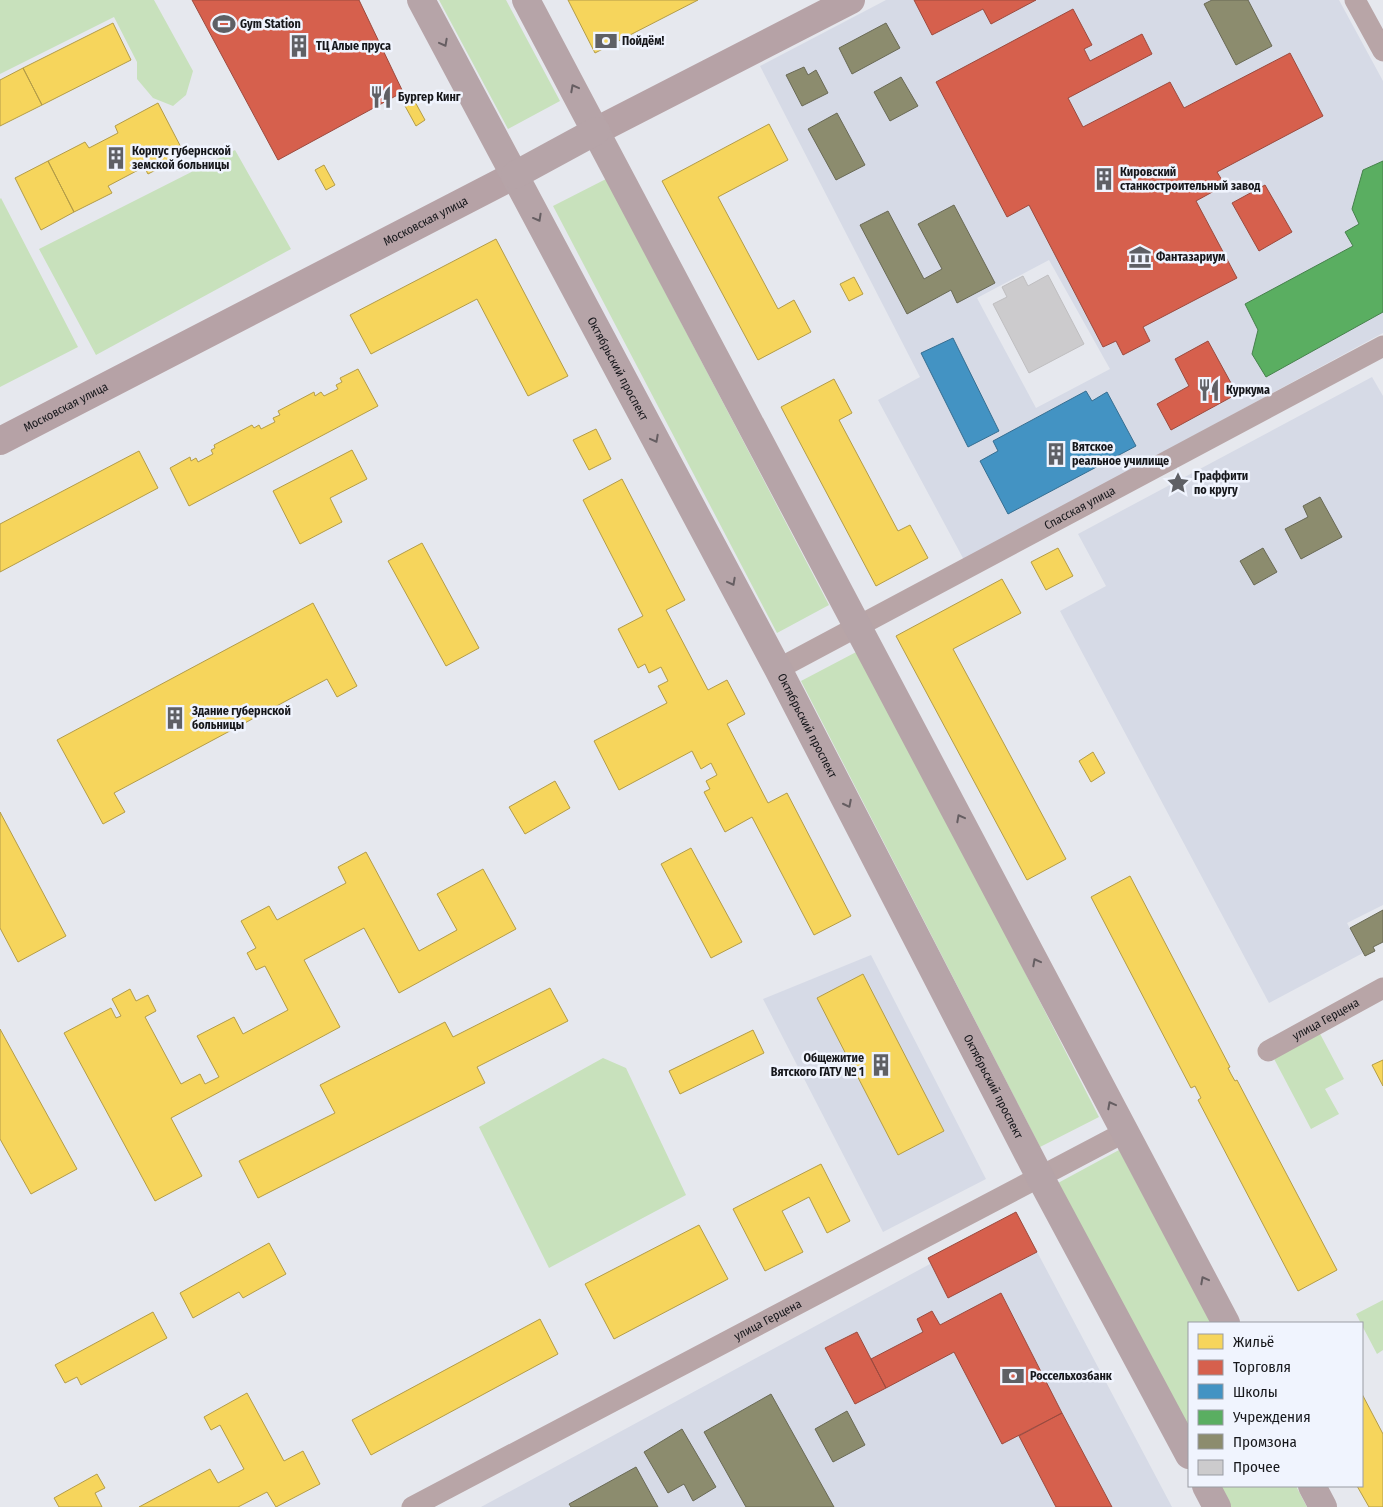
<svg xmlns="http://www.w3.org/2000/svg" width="1383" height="1507" font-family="'Fira Sans Condensed',sans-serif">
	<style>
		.built { fill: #d6dae6; fill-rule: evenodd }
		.green { fill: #c8e1bc }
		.homes { fill: #f6d55c; stroke: #b39c48 }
		.shops { fill: #d6604d; stroke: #9c4a3e }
		.schools { fill: #4393c3; stroke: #366e91 }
		.public { fill: #5aae61; stroke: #46814c }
		.industry { fill: #8c8c6e; stroke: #696955 }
		.building { fill: #cccbcd; stroke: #bfbec0 }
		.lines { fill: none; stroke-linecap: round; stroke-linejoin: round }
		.minor { stroke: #b8a5a7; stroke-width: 21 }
		.secondary { stroke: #b6a2a6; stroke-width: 28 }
		.primary { stroke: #b6a4a8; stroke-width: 28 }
		.oneway { stroke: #665e62 }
		.labels { text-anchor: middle; stroke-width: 5; stroke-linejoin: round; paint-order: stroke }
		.poi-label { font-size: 12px; font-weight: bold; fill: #16171b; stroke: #f0f4fe; text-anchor: start }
		.street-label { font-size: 12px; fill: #16171b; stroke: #f0f4fe }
	</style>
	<rect width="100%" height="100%" fill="#e6e8ee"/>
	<path class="built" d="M886,0H1339L1383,81V333L964,560L878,400L920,377L760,66ZM1049,260L1110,369L1036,408L977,298Z
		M1372,377L1383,396V905L1347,923L1363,953L1269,1003L1060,611L1106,586L1078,534Z
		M871,955L986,1179L883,1232L763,999Z
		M1016,1212L1172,1507H481L930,1264L928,1258Z"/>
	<path class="green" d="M0,0H154L193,71L186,95L173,106L153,98L137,79V62L114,17L0,74Z
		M439,0H506L560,101L508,129Z
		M235,150L291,249L96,355L39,249Z
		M606,179L829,605L777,633L553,206Z
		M1,198L78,347L0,387V199Z
		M860,650L1099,1117L1040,1147L801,681Z
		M1318,1030L1344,1079L1325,1089L1339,1114L1311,1129L1272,1055Z
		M603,1058L626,1068L686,1195L549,1268L479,1127Z
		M1119,1150L1211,1323H1189V1429L1058,1183Z
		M1383,1300V1350L1377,1354L1356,1314Z
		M1220,1486H1296L1307,1507H1231Z"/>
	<path class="homes" d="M231,0H317L341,27L354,45L357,65L353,79L346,92L330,107L312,111L294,110L277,92L270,75L262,45L254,28Z
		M568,0H698L595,53Z
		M113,23L131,60L42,105L23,68Z
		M23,68L42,105L0,126V80Z
		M414,100L425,120L416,126L405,106Z
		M158,103L185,155L148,174L144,167L108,186L112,193L74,212L48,161L85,142L89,148L118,133L115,126Z
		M769,124L788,160L718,197L778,309L794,300L811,332L758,360L662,181Z
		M48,161L74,212L41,230L15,178Z
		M324,165L335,185L326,190L315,170Z
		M496,239L568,376L528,396L477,299L371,354L350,315Z
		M854,277L863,294L849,301L840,284Z
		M358,369L378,406L189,506L170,468L190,457L191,461L196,458L198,462L213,454L211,450L215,448L214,445L252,425L254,428L259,425L261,429L275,422L273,418L280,415L278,411L314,392L315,396L321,392L324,396L338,389L336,385L342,382L340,378Z
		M834,379L852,413L839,420L898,531L910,525L928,558L876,586L781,407Z
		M596,429L611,459L589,470L573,440Z
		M352,450L367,479L330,498L342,522L300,544L273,491Z
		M139,451L158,488L0,572V524Z
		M622,479L685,600L666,610L708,690L727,680L745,714L727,724L768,803L787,793L851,916L814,935L752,817L725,832L704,792L710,789L706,781L717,775L711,763L701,769L692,751L619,790L594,741L667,703L658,686L668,681L661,667L649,673L645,664L638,668L618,629L643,616L583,500Z
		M422,543L479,648L446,666L388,561Z
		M1058,548L1073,576L1046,590L1031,562Z
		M1002,579L1021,613L953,649L1066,859L1027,880L896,636Z
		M313,603L357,686L337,697L327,679L114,793L125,812L103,824L57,740Z
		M1093,752L1105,773L1091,782L1079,761Z
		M555,781L570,808L525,834L509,807Z
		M0,812L66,936L18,962L0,928Z
		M691,848L742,942L711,958L661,864Z
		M366,852L419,951L457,930L437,894L483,869L516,929L399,993L364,928L304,960L340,1027L171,1118L202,1176L155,1201L64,1033L111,1008L116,1018L121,1016L112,999L130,989L136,1001L148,995L156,1011L145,1017L181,1084L200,1074L205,1084L219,1077L197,1036L234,1017L243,1034L288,1010L265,966L256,970L247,953L256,948L241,921L269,906L277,920L346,883L338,867Z
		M1130,876L1230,1067L1228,1068L1231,1074L1235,1081L1237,1080L1337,1270L1298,1291L1198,1100L1201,1098L1195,1086L1191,1088L1091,897Z
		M863,974L944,1131L898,1155L817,998Z
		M550,988L568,1021L477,1067L485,1083L258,1198L239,1161L335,1113L320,1085L445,1022L453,1037Z
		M0,1029L77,1169L31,1194L0,1139Z
		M753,1030L764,1053L680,1094L669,1071Z
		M1383,1060V1086L1372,1065Z
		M821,1164L850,1221L827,1233L809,1197L782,1211L803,1252L765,1271L733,1209Z
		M699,1225L728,1279L614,1339L585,1284Z
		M269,1243L286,1274L243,1298L239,1292L193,1318L180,1293Z
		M153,1312L167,1338L81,1385L77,1377L65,1383L55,1365Z
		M540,1319L558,1354L371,1455L352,1420Z
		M247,1393L284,1461L303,1451L320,1484L276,1507L267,1492L238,1507H139L210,1469L218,1483L244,1469L220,1425L211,1430L204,1417Z
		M1362,1394L1383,1434V1507H1369L1357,1486H1362Z
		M97,1474L105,1488L95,1493L102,1507H59L54,1498Z"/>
	<path class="shops" d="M192,0H359L403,92L278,160Z
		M914,0H1036L991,24L983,9L932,35Z
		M1073,9L1092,45L1084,49L1090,61L1142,34L1152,54L1068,98L1083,127L1170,82L1184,108L1290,53L1323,116L1217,172L1225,185L1196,201L1237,278L1143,327L1150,341L1123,355L1116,341L1103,347L1029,205L1007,217L936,82Z
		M1265,185L1292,232L1259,251L1232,203Z
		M1208,341L1237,394L1171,430L1157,404L1189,386L1175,359Z
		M1016,1212L1037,1252L948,1298L928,1258Z
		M1001,1293L1062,1413L1002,1444L954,1352L886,1388L871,1359L923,1332L917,1319L932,1311L940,1325Z
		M857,1332L886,1388L855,1404L825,1348Z
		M1062,1413L1112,1507H1056L1019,1436Z"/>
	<path class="schools" d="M953,338L999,431L968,447L921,353Z
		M1086,391L1092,401L1107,392L1136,446L1008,514L980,461L998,451L993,441Z"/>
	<path class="public" d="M1383,161V312L1266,377L1252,354L1258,330L1245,304L1353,246L1345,232L1359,224L1352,209L1363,170Z"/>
	<path class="industry" d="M1212,0H1248L1272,46L1236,65L1204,4Z
		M886,23L900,48L852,74L839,48Z
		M804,67L808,75L816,70L828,93L802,106L786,75Z
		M901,77L918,106L890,121L874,92Z
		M837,113L865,165L836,180L808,129Z
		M954,205L995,283L957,303L951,290L907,314L860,225L888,211L924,279L942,269L918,224Z
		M1320,497L1342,537L1301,559L1285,529L1308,517L1303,506Z
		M1263,548L1277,572L1254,585L1240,561Z
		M1383,910V942L1373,947L1375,951L1365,956L1350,928Z
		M771,1394L834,1507H746L704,1432Z
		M847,1411L865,1445L833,1462L815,1429Z
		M682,1429L716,1487L693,1501L684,1484L668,1493L644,1452Z
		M636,1467L658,1507H571L569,1504Z"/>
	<path class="building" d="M1048,275L1084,344L1029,373L993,304L1007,297L1002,287L1023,276L1028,286Z"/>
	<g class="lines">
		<g class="minor">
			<path d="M1355,0L1383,51"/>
			<path id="s1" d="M778,669L1383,346"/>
			<path id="s2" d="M1268,1051L1383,988"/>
			<path id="s3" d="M412,1507L1125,1132"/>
		</g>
		<g class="secondary">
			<path d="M596,131L851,0"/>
			<path id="s4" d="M0,441L515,175"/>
		</g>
		<g class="primary">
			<path id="s5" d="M421,0L778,669L1040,1177L1189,1455"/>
			<path d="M526,0L1226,1323"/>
			<path d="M515,175L596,131"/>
			<path d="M1206,1486L1217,1507"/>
			<path d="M1312,1486L1323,1507"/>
		</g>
	</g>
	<defs><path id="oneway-chevron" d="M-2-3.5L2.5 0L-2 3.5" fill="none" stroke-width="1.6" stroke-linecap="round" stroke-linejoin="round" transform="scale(1.25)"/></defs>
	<g class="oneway">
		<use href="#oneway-chevron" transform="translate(444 43) rotate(62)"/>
		<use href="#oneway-chevron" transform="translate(574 88) rotate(-118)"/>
		<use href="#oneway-chevron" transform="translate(538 218) rotate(61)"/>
		<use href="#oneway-chevron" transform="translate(655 439) rotate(62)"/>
		<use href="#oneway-chevron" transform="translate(732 582) rotate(62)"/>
		<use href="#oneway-chevron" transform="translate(848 804) rotate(63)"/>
		<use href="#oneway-chevron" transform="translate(960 818) rotate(-118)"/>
		<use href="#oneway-chevron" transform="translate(1036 962) rotate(-118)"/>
		<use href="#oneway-chevron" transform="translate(1111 1105) rotate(-118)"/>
		<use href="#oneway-chevron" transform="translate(1204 1280) rotate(-118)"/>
	</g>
	<defs>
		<symbol id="stadium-bare" viewBox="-9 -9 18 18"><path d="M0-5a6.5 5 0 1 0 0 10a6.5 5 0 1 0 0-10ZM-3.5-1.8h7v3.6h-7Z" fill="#5f6065" stroke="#f0f4fe" stroke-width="2.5" paint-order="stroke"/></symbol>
		<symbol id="bank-bare" viewBox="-9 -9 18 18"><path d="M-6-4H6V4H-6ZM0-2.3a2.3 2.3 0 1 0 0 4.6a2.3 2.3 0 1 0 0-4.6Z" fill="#5f6065" stroke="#f0f4fe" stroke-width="2.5" paint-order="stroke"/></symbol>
		<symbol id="building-bare" viewBox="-9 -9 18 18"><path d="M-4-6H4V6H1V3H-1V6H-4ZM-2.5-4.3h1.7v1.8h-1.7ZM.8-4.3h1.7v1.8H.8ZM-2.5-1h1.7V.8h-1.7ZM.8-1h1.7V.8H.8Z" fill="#5f6065" stroke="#f0f4fe" stroke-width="2.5" paint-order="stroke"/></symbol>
		<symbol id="restaurant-bare" viewBox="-9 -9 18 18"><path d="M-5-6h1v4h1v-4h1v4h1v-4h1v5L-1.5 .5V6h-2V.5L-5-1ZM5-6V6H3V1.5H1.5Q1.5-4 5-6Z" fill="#5f6065" stroke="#f0f4fe" stroke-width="2.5" paint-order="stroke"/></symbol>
		<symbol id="museum-bare" viewBox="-9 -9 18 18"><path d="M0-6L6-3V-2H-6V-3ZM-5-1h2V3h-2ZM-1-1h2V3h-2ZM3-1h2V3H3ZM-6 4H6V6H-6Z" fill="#5f6065" stroke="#f0f4fe" stroke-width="2.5" paint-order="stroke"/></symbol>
		<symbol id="sight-bare" viewBox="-9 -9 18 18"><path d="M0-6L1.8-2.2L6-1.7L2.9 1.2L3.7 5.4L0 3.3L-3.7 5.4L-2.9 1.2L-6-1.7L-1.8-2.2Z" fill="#5f6065" stroke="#f0f4fe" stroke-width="2.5" paint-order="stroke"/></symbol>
	</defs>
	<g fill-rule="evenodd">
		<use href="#stadium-bare" x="208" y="8" width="32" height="32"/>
		<use href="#bank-bare" x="590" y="25" width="32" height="32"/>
		<use href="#building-bare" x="283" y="30" width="32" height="32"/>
		<use href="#restaurant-bare" x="365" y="81" width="32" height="32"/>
		<use href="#building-bare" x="100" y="142" width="32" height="32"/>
		<use href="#building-bare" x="1088" y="163" width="32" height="32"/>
		<use href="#museum-bare" x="1124" y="241" width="32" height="32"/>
		<use href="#restaurant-bare" x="1193" y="374" width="32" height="32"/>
		<use href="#building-bare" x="1040" y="438" width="32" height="32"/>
		<use href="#sight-bare" x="1162" y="467" width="32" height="32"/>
		<use href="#building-bare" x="159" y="702" width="32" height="32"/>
		<use href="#building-bare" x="865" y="1049" width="32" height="32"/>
		<use href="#bank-bare" x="997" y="1360" width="32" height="32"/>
	</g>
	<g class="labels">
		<g class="poi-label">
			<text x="240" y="28">Gym Station</text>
			<text x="622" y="45">Пойдём!</text>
			<text x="316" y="50">ТЦ Алые пруса</text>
			<text x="398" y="101">Бургер Кинг</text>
			<text x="132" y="155">Корпус губернской<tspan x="132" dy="14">земской больницы</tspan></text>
			<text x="1120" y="176">Кировский<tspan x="1120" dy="14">станкостроительный завод</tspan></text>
			<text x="1156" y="261">Фантазариум</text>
			<text x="1226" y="394">Куркума</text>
			<text x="1072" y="451">Вятское<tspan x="1072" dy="14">реальное училище</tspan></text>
			<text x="1194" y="480">Граффити<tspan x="1194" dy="14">по кругу</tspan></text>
			<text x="192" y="715">Здание губернской<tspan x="192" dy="14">больницы</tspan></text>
			<text x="864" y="1062" text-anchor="end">Общежитие<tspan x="864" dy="14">Вятского ГАТУ № 1</tspan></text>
			<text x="1030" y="1380">Россельхозбанк</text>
		</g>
		<g class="street-label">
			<text dy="4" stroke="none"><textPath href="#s4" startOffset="479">Московская улица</textPath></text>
			<text dy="4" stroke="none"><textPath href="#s5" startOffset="418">Октябрьский проспект</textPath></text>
			<text dy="4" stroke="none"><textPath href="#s4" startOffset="74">Московская улица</textPath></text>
			<text dy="4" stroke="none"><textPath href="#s1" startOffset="342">Спасская улица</textPath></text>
			<text dy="4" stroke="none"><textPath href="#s5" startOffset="822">Октябрьский проспект</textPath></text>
			<text dy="4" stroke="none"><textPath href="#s2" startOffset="66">улица Герцена</textPath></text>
			<text dy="4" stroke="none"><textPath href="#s5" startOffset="1228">Октябрьский проспект</textPath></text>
			<text dy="4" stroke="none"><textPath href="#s3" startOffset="402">улица Герцена</textPath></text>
		</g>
	</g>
	<rect x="1188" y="1322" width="175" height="165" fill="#f0f4fe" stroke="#999ca3"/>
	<rect x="1198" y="1334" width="25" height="15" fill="#f6d55c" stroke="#999ca3"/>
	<text x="1233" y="1347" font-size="15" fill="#16171b">Жильё</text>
	<rect x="1198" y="1360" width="25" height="15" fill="#d6604d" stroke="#999ca3"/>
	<text x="1233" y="1372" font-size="15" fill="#16171b">Торговля</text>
	<rect x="1198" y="1384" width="25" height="15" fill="#4393c3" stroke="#999ca3"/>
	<text x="1233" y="1397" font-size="15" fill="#16171b">Школы</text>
	<rect x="1198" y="1410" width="25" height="15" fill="#5aae61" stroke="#999ca3"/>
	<text x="1233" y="1422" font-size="15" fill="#16171b">Учреждения</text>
	<rect x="1198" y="1434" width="25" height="15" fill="#8c8c6e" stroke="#999ca3"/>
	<text x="1233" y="1447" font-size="15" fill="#16171b">Промзона</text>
	<rect x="1198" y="1460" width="25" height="15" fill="#cccbcd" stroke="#999ca3"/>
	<text x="1233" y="1472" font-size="15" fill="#16171b">Прочее</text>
</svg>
